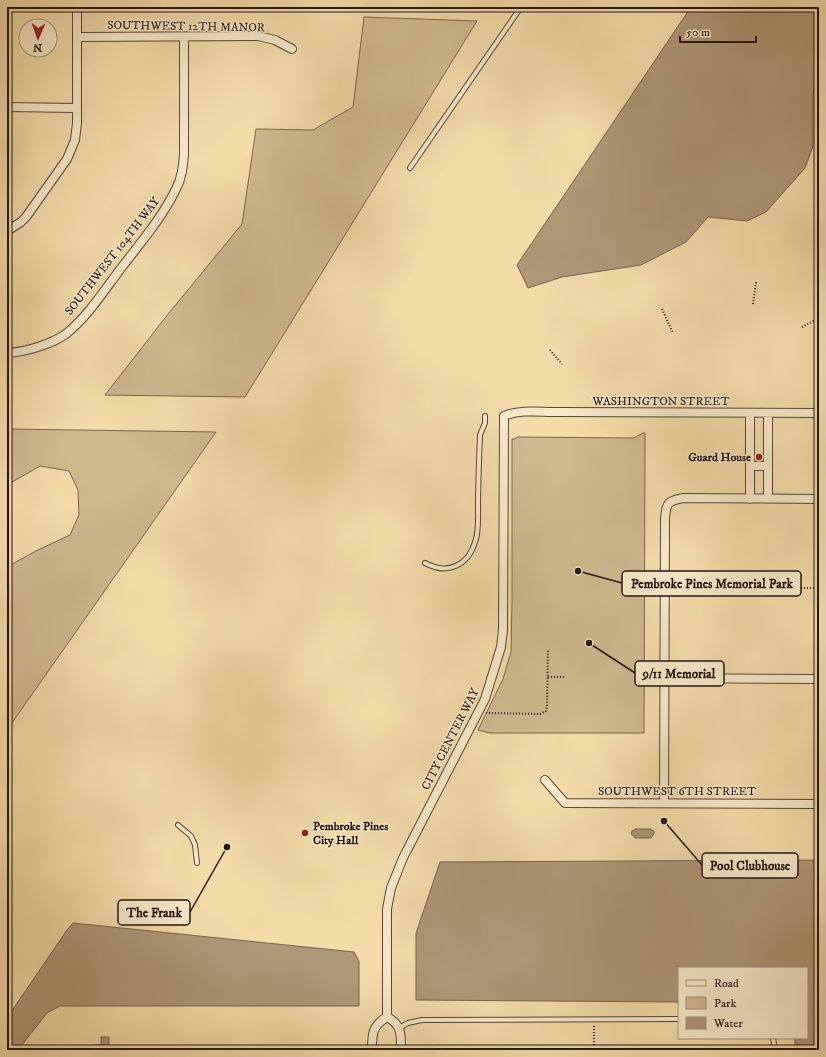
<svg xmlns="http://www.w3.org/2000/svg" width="826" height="1057" font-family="'IM FELL DW Pica',serif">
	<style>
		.green { fill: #d0b98f; stroke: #7b664e }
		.water { fill: #ad9775; stroke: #77634c }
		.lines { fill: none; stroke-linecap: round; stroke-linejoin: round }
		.service-casing { stroke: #594635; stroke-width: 6 }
		.minor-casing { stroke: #594635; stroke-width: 10 }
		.path { stroke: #26140e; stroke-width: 2; stroke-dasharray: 1 2; stroke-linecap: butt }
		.service { stroke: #f7e8c8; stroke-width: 4 }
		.minor { stroke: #f7e8c8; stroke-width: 8 }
		.poi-dot { fill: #8f2418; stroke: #f7e8c8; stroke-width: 1.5 }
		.labels { text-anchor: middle; stroke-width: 3; stroke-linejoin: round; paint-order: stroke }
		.street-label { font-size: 12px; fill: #26140e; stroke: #f7e8c8 }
		.poi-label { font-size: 12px; font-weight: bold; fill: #26140e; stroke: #f7e8c8; text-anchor: end }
		.leader { fill: none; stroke: #26140e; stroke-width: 1.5 }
		.callout-dot { fill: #26140e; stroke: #f7e8c8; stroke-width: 1.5 }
		.callout { fill: #f7e8c8; stroke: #26140e; stroke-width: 1.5 }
		.callout-label { font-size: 13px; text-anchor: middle; font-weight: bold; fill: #26140e }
	</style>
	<rect width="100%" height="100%" fill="#f3dbaa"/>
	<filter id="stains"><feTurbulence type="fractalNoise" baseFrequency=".005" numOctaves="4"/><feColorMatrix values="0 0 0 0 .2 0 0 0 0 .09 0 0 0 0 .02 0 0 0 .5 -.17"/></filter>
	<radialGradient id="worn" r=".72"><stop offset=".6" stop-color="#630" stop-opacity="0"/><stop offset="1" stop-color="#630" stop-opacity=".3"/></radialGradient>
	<path class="green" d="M364,17L477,21L245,397L105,395L165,318L242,224L256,129L313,130L353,107Z
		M7,429L216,432L7,730V567L36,551L70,535L79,515L78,490L69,471L40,466L7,485Z
		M643,433H645L644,733H490L478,730L503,679L511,652L512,600V439H515L517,437L634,438Z"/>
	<path class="water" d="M691,7H819V70L813,94V146L805,168L766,212L747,221L708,217L686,242L641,265L562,277L528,288L517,265Z
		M635,829H651V830L654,831V834L651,838H635V837L631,834L632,831L635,830Z
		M819,860V1050H795V1038H807V968H679V1002L416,1000V933L440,862Z
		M73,923L354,952L359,961V1006H60L47,1013L18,1050H7V1018L67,930Z
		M101,1037H109V1050H95V1045H101Z"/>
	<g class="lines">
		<defs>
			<path id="service" d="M410,168L521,7
				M425,563C447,575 468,566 475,542C479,532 478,519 478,509C478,484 479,460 480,435L485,423V416
				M178,825L191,836L195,845L197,863
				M399,1028L408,1023L422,1020L679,1019
				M773,1038L775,1050"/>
			<path id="minor" d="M77,37L258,36L275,40L292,49
				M7,107L77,108
				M7,231L21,222L26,217L67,159L75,140L77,123V7
				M7,353C25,352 53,344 67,333C89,315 105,289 122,267C141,242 162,218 176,189C182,178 183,166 184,154V37
				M750,466H767
				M750,499V413
				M768,499V413
				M664,678L819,679
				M545,780L565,803L819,804
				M664,803L665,519C666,504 667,501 683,498L819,499
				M387,1017V909L391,888L403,858L485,699L501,647L503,630L504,416C521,409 539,412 557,412L819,413
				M387,1017C402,1025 401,1034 401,1050
				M372,1050C372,1034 372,1026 387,1017"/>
		</defs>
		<use href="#service" class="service-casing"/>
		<use href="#minor" class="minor-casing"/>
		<path class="path" d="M753,304L756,282
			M662,309L673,333
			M802,327L819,318
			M550,350L562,364
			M672,588L725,589
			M795,588H819
			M548,677H564
			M486,713L540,714L546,711L547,705L548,650
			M594,1026V1047H614
			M574,1047H594"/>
		<use href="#service" class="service"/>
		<use href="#minor" class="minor"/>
	</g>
	<g class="poi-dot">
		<circle cx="759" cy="457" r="4"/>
		<circle cx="305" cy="833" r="4"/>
	</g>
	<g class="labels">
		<g class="street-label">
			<text transform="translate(186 26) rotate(1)" y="4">SOUTHWEST 12TH MANOR</text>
			<text transform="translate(112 256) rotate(-52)" y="4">SOUTHWEST 104TH WAY</text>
			<text x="661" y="405">WASHINGTON STREET</text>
			<text transform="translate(450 739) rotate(-63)" y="4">CITY CENTER WAY</text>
			<text x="677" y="795">SOUTHWEST 6TH STREET</text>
		</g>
		<g class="poi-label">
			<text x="751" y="461">Guard House</text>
			<text x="313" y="830" text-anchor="start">Pembroke Pines<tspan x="313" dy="14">City Hall</tspan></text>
		</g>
	</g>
	<path class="leader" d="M578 571L622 583M589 643L635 673M664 821L702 865M227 847L190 912"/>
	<g class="callout-dot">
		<circle cx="578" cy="571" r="4"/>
		<circle cx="589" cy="643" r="4"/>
		<circle cx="664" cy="821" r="4"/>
		<circle cx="227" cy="847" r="4"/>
	</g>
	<g class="callout">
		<rect x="622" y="571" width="179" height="25" rx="4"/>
		<rect x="635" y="661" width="89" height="25" rx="4"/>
		<rect x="702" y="853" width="96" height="25" rx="4"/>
		<rect x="118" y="900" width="72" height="25" rx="4"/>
	</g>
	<g class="callout-label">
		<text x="712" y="588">Pembroke Pines Memorial Park</text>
		<text x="679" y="678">9/11 Memorial</text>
		<text x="750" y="870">Pool Clubhouse</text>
		<text x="154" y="917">The Frank</text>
	</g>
	<rect width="826" height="1057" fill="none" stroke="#f3dbaa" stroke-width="24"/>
	<rect x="8" y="8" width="810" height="1041" fill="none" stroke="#26140e" stroke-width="2"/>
	<rect x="12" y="12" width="802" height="1033" fill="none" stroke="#26140e"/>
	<rect x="678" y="967" width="130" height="72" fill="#f7e8c8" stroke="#a3937e"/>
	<rect x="686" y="980" width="20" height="6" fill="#f7e8c8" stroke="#a3937e"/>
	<text x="714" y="987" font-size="12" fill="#26140e">Road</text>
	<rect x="686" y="997" width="20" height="12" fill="#d0b98f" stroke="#a3937e"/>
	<text x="714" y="1007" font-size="12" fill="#26140e">Park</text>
	<rect x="686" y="1017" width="20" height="12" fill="#ad9775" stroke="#a3937e"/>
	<text x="714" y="1027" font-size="12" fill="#26140e">Water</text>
	<g transform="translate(38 38) rotate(182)"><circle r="19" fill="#f7e8c8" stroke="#a3937e"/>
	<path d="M0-3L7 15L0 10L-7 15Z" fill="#8f2418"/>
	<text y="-6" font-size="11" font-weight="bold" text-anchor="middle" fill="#26140e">N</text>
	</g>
	<path d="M680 36v6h76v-6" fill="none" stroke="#26140e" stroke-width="2"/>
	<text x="686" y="36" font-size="12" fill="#26140e" stroke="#f7e8c8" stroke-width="3" paint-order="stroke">50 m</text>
	<rect width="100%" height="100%" filter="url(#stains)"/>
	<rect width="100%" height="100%" fill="url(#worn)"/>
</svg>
